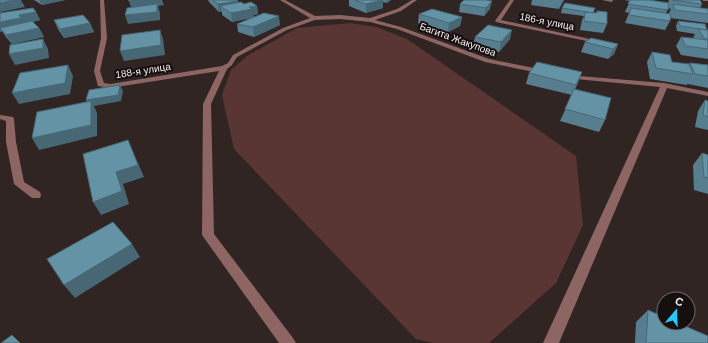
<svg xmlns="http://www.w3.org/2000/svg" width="708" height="343" font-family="Arial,sans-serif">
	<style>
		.green { fill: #593634 }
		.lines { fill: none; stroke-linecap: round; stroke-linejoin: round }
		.minor { fill: #8d6563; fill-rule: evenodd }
		.wall { fill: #577e8f; fill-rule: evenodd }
		.shaded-wall { fill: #476774 }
		.building { fill: #6593a6; stroke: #476774 }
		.labels { text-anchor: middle; stroke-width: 4; stroke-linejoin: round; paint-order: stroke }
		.far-street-label { font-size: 10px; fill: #f7eeee; stroke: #150f0f }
	</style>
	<rect width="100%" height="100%" fill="#312524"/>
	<path class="green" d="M350,23L376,27L407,39L576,156L583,225L556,283L489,343H433L416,339L234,149L222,95L231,70L247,56L297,28Z"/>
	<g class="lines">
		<path class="minor" d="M100,0H104L107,38L100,71L104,83L110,84L222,66L228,63L233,55L283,28L310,18L280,0H285L315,16L340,15L370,18L397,9L412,0H417L401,11L375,20L401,27L489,59L544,70L547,72L544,74L485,62L397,29L370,22L340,19L315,20L287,30L237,57L232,65L227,69L211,104L214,234L293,338L296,343H279L202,235L203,104L219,71L110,88L98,86L94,71L101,38Z
			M510,0H514L501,20L604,42L601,44L496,22L495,21Z
			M602,0H613V1L611,2Z
			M703,0H708V1H703Z
			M567,75L664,83L708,92V96L667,88L559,343H543L660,87L565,78L563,77Z
			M0,115L13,117L14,119L16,142L24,182L40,192L41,195L40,198H32L14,184L6,142V121L0,119Z"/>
	</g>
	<path class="wall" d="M34,0H65L42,5Z
		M208,0H237L238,1L239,3L257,6L258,14L253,15L254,17L280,25L254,37L238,32L237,24L250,18L232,22L222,15V12H219L209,2Z
		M349,0H391L387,3L383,2V8L366,13L349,6Z
		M464,0L490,9L484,16L459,12L460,4Z
		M532,0H564L559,9L531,5Z
		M624,0H649L668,3L669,0H700L702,4L700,8L708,9V23L670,18V21L665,30L625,23L629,13L625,12L630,1ZM668,8L671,9L669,13V14H666Z
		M562,8L596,13L597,11L607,24L603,33L580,30L582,20L584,16L561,13Z
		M36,12L40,20L33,22L39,28L44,37L12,44L6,37L2,31L0,32V13Z
		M419,14L462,17L460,26L448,32L418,23Z
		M54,20L90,23L94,32L64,38L58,29Z
		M678,21L708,30V59L681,55L676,46L681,37L693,38L695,34L677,31L676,26Z
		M475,37L510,39L499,52L473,46Z
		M585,42L618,44L614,54L608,59L581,52Z
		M652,52L672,62L689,64L690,63L708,65V88L688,84V83L687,85L650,79L647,62Z
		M529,73L578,83L575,89L605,120L599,132L560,121L572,95L526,84Z
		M705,100L708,101V130L695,127L698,111Z
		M702,153L708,155V194L694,190L693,165Z
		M648,310L708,343H635L636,322Z"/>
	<path class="shaded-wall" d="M16,0H21L25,7L0,12V3Z
		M39,0H65L42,5Z
		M139,0H162L164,5L158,6L160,13V20L128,24L125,15L132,10L129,1Z
		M383,0V8L366,13V4Z
		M387,0H391L387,3Z
		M563,0H564L559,9Z
		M238,1L240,9L220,6L222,12H219L218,4Z
		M492,1L490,9L484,16L486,8Z
		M257,6L258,14L253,15L254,17L232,22L231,13L249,7Z
		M36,12L40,20L24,23L19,15Z
		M279,16L280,25L254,37L253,27Z
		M462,17L460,26L448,32L449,23Z
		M21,18L26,27L0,28L2,31L0,32V22Z
		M90,23L94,32L64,38L60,29Z
		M39,28L44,37L12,44L6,35Z
		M160,30L163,39L165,55L124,61L120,51Z
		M512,30L510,39L499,52L501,42Z
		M43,39L48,49L49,58L15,65L9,54Z
		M618,44L614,54L608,59L613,49Z
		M68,65L73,76L70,94L19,104L12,93Z
		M582,72L578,83L572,95L576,85Z
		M120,85L123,91L121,101L94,106L97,113V136L39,150L32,138L89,107L86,100Z
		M128,140L144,177L123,184L129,204L101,215L93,202Z
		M132,244L140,257L75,298L64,285Z"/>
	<path class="building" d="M0,0H16L0,3Z
		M128,0H139L129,1Z
		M213,0H237L238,1L218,4Z
		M354,0H383L366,4Z
		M464,0H486L492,1L486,8L460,4Z
		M630,0H649L669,3L668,10L628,4Z
		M672,0H700L702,4Z
		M241,2L244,4L251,2L257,6L249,7L252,9L231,13L220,6Z
		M565,3L595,8L593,13L562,8Z
		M157,4V12L125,15L127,8Z
		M673,4L708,9V14L675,10Z
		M33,8L36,12L19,15L21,18L0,22V13Z
		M631,8L671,14L670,21L629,15Z
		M432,9L462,17L449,23L419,14Z
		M597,11L607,12V24L584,21L585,12L597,13Z
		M264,13L279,16L253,27L237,24Z
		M83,15L90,23L60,29L54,20Z
		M32,21L39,28L6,35L0,28Z
		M678,21L705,24L707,30L680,26Z
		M488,25L512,30L501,42L475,37Z
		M698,29L708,30V39H705Z
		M160,30L161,45L120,51L122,35Z
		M681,37L708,40V49L686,46Z
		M591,38L618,44L613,49L585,42Z
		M43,39V48L9,54L10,45Z
		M652,52L670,55L672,62L689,64L693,74L656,68Z
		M537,62L582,72L576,85L529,73Z
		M690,63L708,65V76L695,74Z
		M68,65L65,83L12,93L20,73Z
		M120,85L118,95L86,100L89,90Z
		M574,89L611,98L605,120L565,109Z
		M705,100L708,101V117L703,115Z
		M91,101V125L32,138L37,112Z
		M128,140L138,165L116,172L122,191L93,202L83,154Z
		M702,153L708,155V178L704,177Z
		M113,222L132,244L64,285L47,259Z
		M648,310L664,317V323H678L708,336V343H646Z
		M12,335L20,343H1Z"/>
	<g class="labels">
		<g class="far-street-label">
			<text transform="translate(547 21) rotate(11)" y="4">186-я улица</text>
			<text transform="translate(458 39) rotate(20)" y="4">Багита Жакупова</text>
			<text transform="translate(143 70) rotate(-9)" y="4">188-я улица</text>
		</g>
	</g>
	<g transform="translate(676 311) rotate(19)"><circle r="19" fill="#150f0f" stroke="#6f6868"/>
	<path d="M0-3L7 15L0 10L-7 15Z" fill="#26c9fe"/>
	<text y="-6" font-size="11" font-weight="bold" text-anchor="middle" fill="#f7eeee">С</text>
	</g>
</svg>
